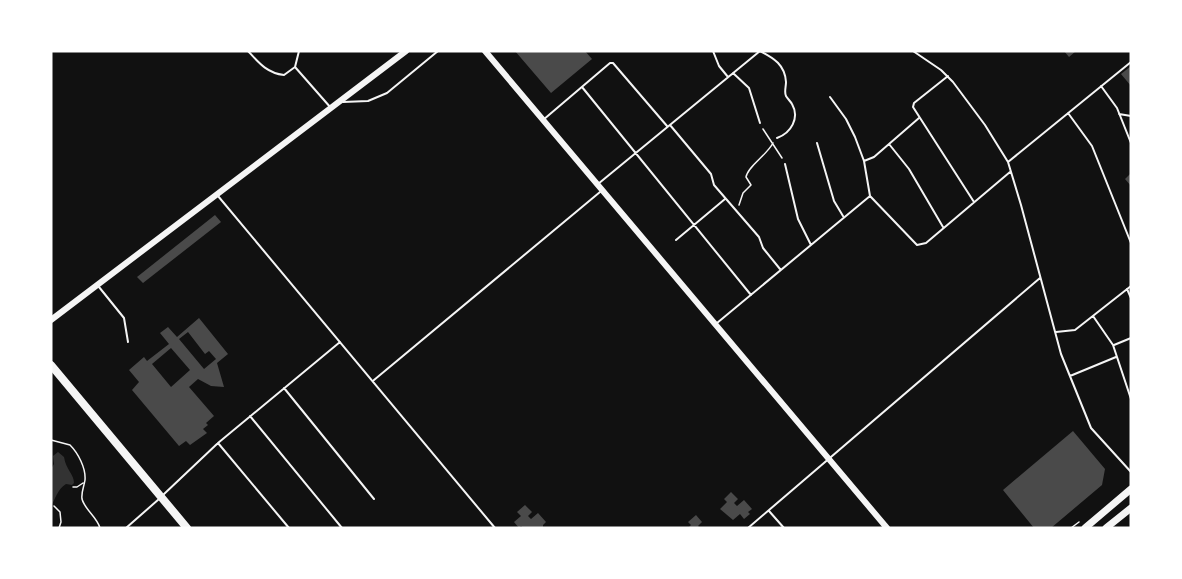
<svg xmlns="http://www.w3.org/2000/svg" width="1182" height="579" font-family="'Exo 2',sans-serif">
	<style>
		.water { fill: #333 }
		.building { fill: #4a4a4a; fill-rule: evenodd }
		.lines { fill: none; stroke-linecap: round; stroke-linejoin: round }
		.path { stroke: #f5f5f5; stroke-width: 1.5 }
		.service { stroke: #f5f5f5; stroke-width: 2 }
		.tertiary { stroke: #f5f5f5; stroke-width: 6 }
		.secondary { stroke: #f5f5f5; stroke-width: 7 }
		.primary { stroke: #f5f5f5; stroke-width: 8 }
	</style>
	<rect width="100%" height="100%" fill="#111"/>
	<path class="water" d="M58,452L64,457C66,470 74,474 74,483L72,485L66,484C57,490 56,498 51,506V469L54,464L53,456Z"/>
	<path class="building" d="M515,51H585L592,59L551,93Z
		M1064,51H1076L1069,57Z
		M1131,66V86L1121,74Z
		M1131,173V186L1125,179Z
		M215,215L221,222L143,283L137,277Z
		M199,318L228,354L217,363L224,387L211,386L198,379L189,387L214,416L206,423L208,425L203,429L207,433L190,445L186,441L179,446L132,390L139,382L129,370L144,357L147,361L169,344L160,333L168,327L177,337ZM188,332L205,354L209,351L216,359L204,369L179,339ZM171,348L190,370L171,387L152,364Z
		M1073,431L1105,469L1102,485L1051,528H1034L1003,490Z
		M731,492L738,499L734,503L737,506L744,500L752,509L748,512L750,514L744,519L740,514L733,520L720,509L727,502L724,499Z
		M525,505L532,512L528,516L531,519L538,513L546,522L543,525V528H523L521,526L519,528L514,522L521,516L517,512Z
		M696,515L702,522L698,526L700,528H688L691,525L688,522Z"/>
	<g class="lines">
		<path class="path" d="M763,129L782,158
			M739,205L743,193L751,185L746,177C748,166 767,155 773,143
			M51,440L70,445C78,453 86,468 85,480C84,487 81,492 82,499C85,510 97,517 100,528
			M73,487H77L83,483
			M54,506L60,512L61,522L59,528
			M1071,528L1079,522"/>
		<path class="service" d="M248,51C259,63 267,73 284,75L295,67L299,51
			M713,51L719,66L728,77
			M760,51C774,58 785,65 786,82C786,87 784,92 786,96C787,98 791,102 792,104C800,118 791,133 777,138
			M913,51L941,70L953,82L985,125L1008,162L1021,205L1061,354L1091,428L1131,472
			M295,67L331,108
			M733,73L749,88L760,123
			M948,76L914,103L913,107L974,202
			M1101,86L1117,108L1131,143
			M582,87L751,295
			M830,97L846,119L855,137L864,161L870,196L917,245L926,243L1010,172
			M343,102L368,101L387,93L438,51
			M1068,113L1092,146L1131,243
			M1119,114L1131,116
			M543,120L610,63H613L667,126
			M670,125L711,174L714,185L759,237L763,248L780,269
			M817,143L834,201L843,216
			M889,144L909,169L943,227
			M864,161L874,157L919,118
			M1008,162L1131,62
			M785,164L798,219L811,245
			M598,184L760,51
			M218,196L495,528
			M676,240L725,199
			M99,287L124,318L128,342
			M1127,289L1131,298
			M1093,316L1113,345L1131,399
			M717,323L870,196
			M1056,332L1075,330L1131,286
			M1114,345L1131,338
			M1070,376L1116,357
			M374,380L600,192
			M284,388L374,499
			M250,416L342,528
			M218,443L289,528
			M163,495L218,443L340,342
			M769,511L784,528
			M126,528L159,499
			M748,528L1040,278"/>
		<path class="tertiary" d="M485,51L887,528
			M51,320L406,51"/>
		<path class="secondary" d="M1085,528L1131,489
			M1106,528L1131,508"/>
		<path class="primary" d="M51,365L187,528"/>
	</g>
	<rect width="1182" height="579" fill="none" stroke="#ffffff" stroke-width="105"/>
</svg>
